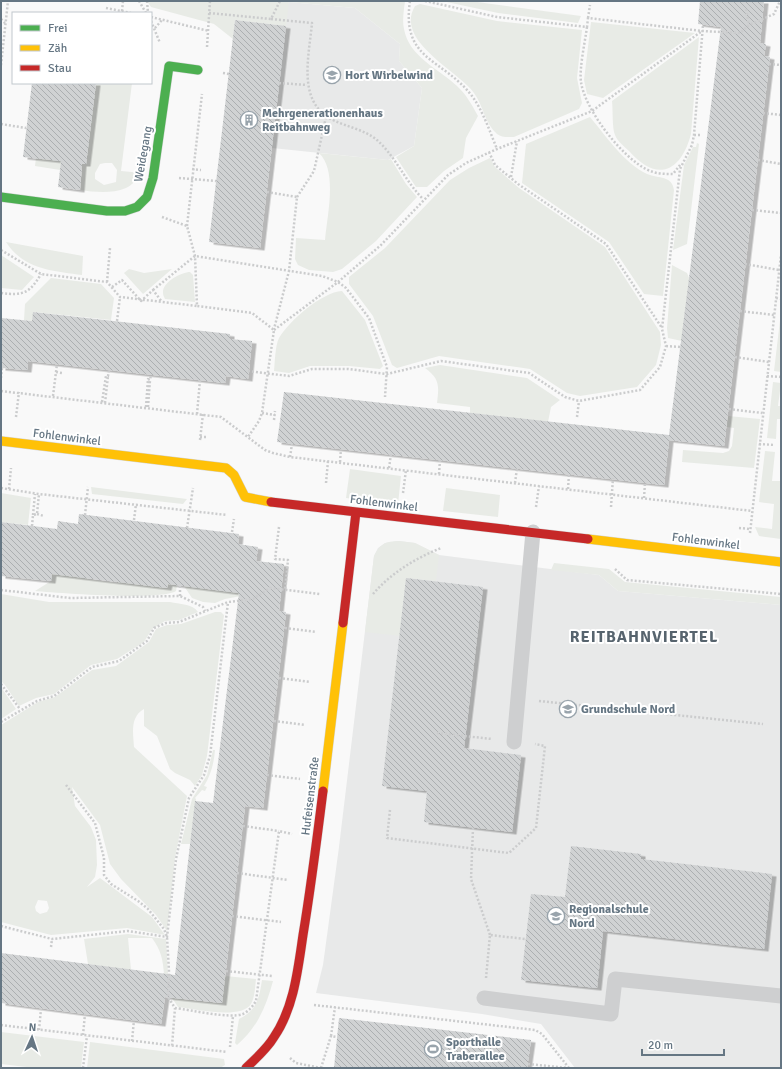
<svg xmlns="http://www.w3.org/2000/svg" width="782" height="1069" font-family="Signika,sans-serif">
	<style>
		.built { fill: #e8e9e9 }
		.green { fill: #e8ebe6; fill-rule: evenodd }
		.building { fill: url(#building-back-hatch); filter: url(#shadow) }
		.lines { fill: none; stroke-linecap: round; stroke-linejoin: round }
		.fast-casing { stroke: #d5d6d7; stroke-width: 10 }
		.slow-casing { stroke: #d5d6d7; stroke-width: 10 }
		.jam-casing { stroke: #d5d6d7; stroke-width: 10 }
		.path { stroke: #cbcccd; stroke-width: 2.5; stroke-dasharray: 2 2; stroke-linecap: butt }
		.lane { stroke: #cecfd0; stroke-width: 15 }
		.fast { stroke: #4caf50; stroke-width: 9 }
		.slow { stroke: #ffc107; stroke-width: 9 }
		.jam { stroke: #c62828; stroke-width: 9 }
		.labels { text-anchor: middle; stroke-width: 4; stroke-linejoin: round; paint-order: stroke }
		.poi-label { font-size: 12px; font-weight: bold; fill: #657683; stroke: #fff; text-anchor: start }
		.street-label { font-size: 12px; fill: #657683; stroke: #fff }
		.district-label { font-size: 16px; font-weight: bold; letter-spacing: 1px; fill: #57646e; stroke: #fff }
	</style>
	<defs>
		<pattern id="building-back-hatch" width="6" height="6" patternUnits="userSpaceOnUse"><rect width="6" height="6" fill="#d0d2d3"/><path d="M-1 5l2 2M0 0l6 6M5-1l2 2" fill="none" stroke="#acafb1"/></pattern>
		<filter id="shadow"><feDropShadow dx="4.5" dy="2.5" stdDeviation="0" flood-color="#0004"/></filter>
	</defs>
	<rect width="100%" height="100%" fill="#f9f9f9"/>
	<path class="built" d="M289,2L355,8L400,44L399,61L422,88L414,146L388,160L272,148L278,91L252,88Z
		M399,541L415,543L439,555L599,575L618,591L781,605L780,1068H575L541,1024L482,1014L316,993L323,965L339,847L374,556L378,548L385,543Z"/>
	<path class="green" d="M147,1H405C404,10 402,20 404,29C409,57 438,68 457,86C466,94 472,105 478,116L466,138L463,158L444,171L427,187H416L396,157L414,146L422,88L399,61L400,44L355,8L289,2L286,26L235,20L233,39L214,24L151,7Z
		M442,1H470L581,16L578,23L498,13Z
		M420,4L497,21L582,30L577,78L582,103L579,109L514,137C508,137 502,138 497,134C485,124 483,105 474,93C457,70 394,41 415,6Z
		M591,22L695,33L603,98L587,94L584,80Z
		M699,37L691,134C681,172 657,183 629,151C625,147 617,141 615,135C612,128 613,110 612,101Z
		M96,83H132L121,171L142,173L141,178C134,180 133,185 126,188C111,194 95,192 80,190L82,169L60,167V170L35,166L36,158L86,164ZM105,163H112L117,170L116,182L104,185L95,179V173L100,164Z
		M590,117C606,136 624,163 647,174C659,179 672,175 674,190L663,296L644,294L609,242L522,183L526,144Z
		M697,143L699,144L687,244L673,250L684,165L693,147H696Z
		M319,153L388,160L391,159L406,184L417,197L376,241L342,269L333,272L309,270L298,265L295,259L296,238L325,240C327,216 338,171 319,153Z
		M490,158L495,167L519,188L605,247L660,332L661,345L656,365L637,387L580,396L567,393L530,369L439,356L397,368L392,365L373,316L349,284V277L385,248L450,180L469,168Z
		M6,242L83,256L82,275C52,271 23,269 6,242Z
		M1,255L34,277L22,290L1,288Z
		M672,265L687,273L690,280L682,341L668,338L667,328Z
		M129,269L144,273L172,269L143,294L124,273Z
		M190,272L193,275L195,302L165,299C164,297 163,295 163,293C162,282 182,272 190,272Z
		M51,278L101,284L114,298L111,320L34,312L32,321L24,320L25,304Z
		M342,291L365,320L383,366L380,369L349,366H310L289,373L274,371C275,362 275,346 279,338C289,321 322,292 342,291Z
		M781,312V372L774,371Z
		M440,365L527,378L560,400L551,407L548,422L470,413V407L437,403C439,386 440,379 425,368Z
		M773,382L781,383L778,406H781V419H777L776,439L767,438Z
		M728,416L760,419L754,468L682,462L683,450L723,453L729,451L732,446L734,428L727,427Z
		M765,451L775,452L772,481H781V539L759,536L755,527L772,529L774,504L759,502Z
		M350,469L401,476L398,504L346,498Z
		M91,487L187,499L183,504L92,494Z
		M446,488L500,495L498,517L443,511Z
		M1,493L31,498L28,525L1,522Z
		M399,541L415,543L439,555L436,581L406,578L400,636L365,632L374,556C380,544 386,541 399,541Z
		M554,563L609,569L625,582L781,597V605L618,591L599,575L551,570Z
		M52,569L87,574V579L117,583L118,577L136,579L135,584L167,588L168,584L177,585L176,591C161,601 58,593 35,591L51,581Z
		M184,586L252,594L225,599L215,603L203,602L192,598Z
		M1,594L49,602H170C179,604 193,604 198,612L179,620L165,621L152,629L144,642L117,659L91,665L54,694L36,698L19,706L5,685L1,681Z
		M215,612H221L224,615L207,756L202,775L195,786L190,780L175,773L170,769L157,736L144,726V709C130,717 133,732 134,747L187,796L175,858L167,931L156,915L121,879L110,864L100,825L72,787L75,806L91,827L96,840L97,865L95,877L87,887L100,878L152,917L165,935L127,928L51,935L1,922V725L38,702L55,697L92,670L116,666L149,642L156,629L167,625L181,624ZM38,900L47,901L49,908L47,912L40,914L36,911L35,907Z
		M1,687L16,709L1,719Z
		M213,750H215C214,763 211,775 204,786L207,787L205,791L202,790L195,798L196,799L190,844H181L192,799L207,775Z
		M128,934L166,939L168,974H164C163,960 161,950 152,938H128L131,970L88,964L84,939Z
		M225,976L256,979C255,987 255,997 251,1004C241,1020 195,1009 178,1007L172,998L221,1003Z
		M262,980L273,981C266,1007 257,1028 237,1045L235,1043L239,1019C257,1010 259,999 262,980Z
		M1,1032L84,1042L81,1068H35L1,1064Z
		M90,1042L224,1059L225,1065L220,1068H87Z"/>
	<path class="building" d="M700,1H764L760,43L766,44L764,56L770,57L724,446L669,440L664,485L277,442L284,392L669,435L721,27L698,24Z
		M235,20L286,26L260,248L209,242Z
		M32,83H96L86,164H82L80,190L58,187L61,161L23,157Z
		M33,312L230,334V339L252,341L248,379L226,376L225,383L28,361L27,370L1,368V318L32,321Z
		M79,514L239,534L238,544L258,547L256,561L284,564L279,611L286,612L263,808L245,806L222,1003L165,997L161,1024L1,1003V953L175,975L195,801L213,803L239,593L168,584L167,588L52,574L51,581L1,576V522L57,529L58,521L78,524Z
		M406,578L483,587L464,748L521,755L512,832L424,822L427,791L382,786Z
		M571,846L641,854V859L772,874L764,949L603,931L597,988L521,980L531,894L565,897Z
		M339,1018L531,1040L527,1068H334Z"/>
	<g class="lines">
		<defs>
			<path id="fast" d="M1,197L107,211H125L137,207L147,197L153,178L169,66L198,70"/>
			<path id="slow" d="M1,441L226,468L234,475L245,497L271,502
				M588,539L781,562
				M323,791L343,623"/>
			<path id="jam" d="M271,502L588,539
				M343,623L356,512
				M246,1068C256,1058 267,1049 274,1037C294,1008 298,969 303,935C311,887 317,839 323,791"/>
		</defs>
		<use href="#fast" class="fast-casing"/>
		<use href="#slow" class="slow-casing"/>
		<use href="#jam" class="jam-casing"/>
		<path class="path" d="M139,1L146,13
			M147,1L148,13
			M410,1C401,61 443,58 472,96C483,111 490,132 497,149
			M425,1L497,17L587,27L588,18L702,31L740,33L749,25L774,14L780,1
			M106,8L131,13
			M746,9L749,25
			M122,11L123,1
			M209,13L271,19L280,1
			M151,17L209,31
			M588,18L590,5
			M1,19L5,23
			M271,19L312,23C309,57 296,104 335,121C348,127 365,130 377,140C396,157 405,181 423,199
			M151,21L160,43
			M587,27C585,42 579,69 581,82C585,110 622,157 646,169C655,174 664,174 673,174L680,165
			M155,28L162,20
			M207,47L210,1
			M769,64L781,65
			M1,65L8,1
			M223,73L229,74
			M279,83L307,85
			M763,113L781,115
			M1,124L26,128
			M694,135H701
			M489,152L495,165L518,184L606,244L662,328
			M758,160L781,164
			M192,169L201,170
			M511,177L517,141
			M179,178L216,181
			M267,192L297,197L289,271L274,329
			M297,197L314,171L326,117
			M752,210L781,213
			M162,217L187,226L195,256L197,306L252,313L274,330L262,413L259,421L248,437
			M187,226L202,94
			M1,250L41,274L107,282L120,297L197,306
			M745,264L779,270
			M107,282L110,248
			M112,287L122,280L141,301L153,290L162,302
			M153,290L195,256L322,276L338,282L346,288L369,318L387,367L385,397
			M1,293C23,296 30,293 41,274
			M776,298L781,299
			M740,311L774,315
			M117,321L120,297
			M274,330L338,282L381,245L448,175L466,163L497,149L592,111L702,31
			M666,346L681,347
			M735,357L769,362
			M248,371L289,376L312,369H348L387,374L441,361L529,373L565,397L579,401L640,390L660,367L666,346L662,329L680,169L692,145L694,135L703,25
			M56,372L62,373
			M767,376L781,377
			M1,378L2,368
			M1,391L221,417L265,450L273,453L290,457L752,511
			M53,396L57,364
			M102,402L106,376H108L109,370
			M105,403L108,376
			M146,407L148,379L150,380L151,375
			M148,407L150,380
			M729,409L762,413
			M262,413L275,415
			M197,414L200,380
			M16,417L19,392
			M577,417L579,401
			M274,420L275,411
			M200,437H206
			M200,440L203,414
			M759,444L775,445
			M290,457L292,444
			M340,462L341,449
			M389,468L391,454
			M439,474L440,460
			M326,483L328,461
			M515,483L517,468
			M1,488L39,494L227,515
			M9,489L11,468
			M568,489L569,474
			M403,493L406,470
			M644,498L645,483
			M536,507L539,486
			M611,507L613,478
			M37,514L44,516
			M33,515L35,494
			M85,515L88,487
			M134,520L136,504
			M32,526L33,515L37,514L39,494
			M279,527L275,559L288,560L285,590
			M187,528L193,488
			M739,528L750,529
			M232,532L234,519
			M750,533L781,255
			M615,569L627,580L781,594
			M1,590L70,598L180,596L203,607L205,611
			M373,594C391,573 416,558 441,548
			M180,596V585
			M285,628L316,632
			M279,678L310,682
			M1,684L20,709
			M539,701L763,724
			M274,721L305,725
			M1,722L37,701L54,696L92,667L119,661L147,641L154,628L166,623L179,622L228,602L253,599L270,588L320,594
			M437,733L492,739
			M267,775L300,779
			M66,785L95,823L104,858V875L111,884L138,901L148,909L164,929L167,937L169,971L168,997L175,1008L172,1046
			M390,810L387,838L509,853L536,828L545,746L535,744
			M243,826L279,831
			M473,828L471,879L490,935
			M237,873L288,880
			M232,916L281,922
			M1,926L52,939L128,931L167,937L176,859L189,798L204,775L210,756L228,602
			M51,947L52,939
			M226,971L272,976
			M486,978L490,935L525,939
			M314,1005L535,1030L542,1034L569,1068
			M175,1008C191,1010 230,1019 243,1014C249,1011 253,1006 256,1001L279,831L292,834
			M1,1025L227,1052
			M39,1030L41,1009
			M83,1035L85,1014
			M331,1036L335,1007
			M132,1041L134,1020
			M230,1047L233,1016
			M290,1058L296,1063L321,1068
			M528,1064L568,1068
			M83,1068L87,1036
			M321,1068L331,1036L337,1037"/>
		<path class="lane" d="M514,742L533,532
			M484,998L611,1014L615,979L781,996"/>
		<use href="#fast" class="fast"/>
		<use href="#slow" class="slow"/>
		<use href="#jam" class="jam"/>
	</g>
	<defs>
		<symbol id="school-ring" viewBox="-11 -11 22 22"><circle r="9.5" fill="#fff" stroke="#99a4ac" stroke-width="1.5"/><path d="M0-5L7-2L0 1L-7-2ZM-4 1L0 2.5L4 1V4Q0 6-4 4Z" fill="#99a4ac"/></symbol>
		<symbol id="building-ring" viewBox="-11 -11 22 22"><circle r="9.5" fill="#fff" stroke="#99a4ac" stroke-width="1.5"/><path d="M-4-6H4V6H1V3H-1V6H-4ZM-2.5-4.3h1.7v1.8h-1.7ZM.8-4.3h1.7v1.8H.8ZM-2.5-1h1.7V.8h-1.7ZM.8-1h1.7V.8H.8Z" fill="#99a4ac"/></symbol>
		<symbol id="stadium-ring" viewBox="-11 -11 22 22"><circle r="9.5" fill="#fff" stroke="#99a4ac" stroke-width="1.5"/><path d="M0-5a6.5 5 0 1 0 0 10a6.5 5 0 1 0 0-10ZM-3.5-1.8h7v3.6h-7Z" fill="#99a4ac"/></symbol>
	</defs>
	<g fill-rule="evenodd">
		<use href="#school-ring" x="322" y="65" width="20" height="20"/>
		<use href="#building-ring" x="239" y="110" width="20" height="20"/>
		<use href="#school-ring" x="558" y="699" width="20" height="20"/>
		<use href="#school-ring" x="546" y="906" width="20" height="20"/>
		<use href="#stadium-ring" x="423" y="1039" width="20" height="20"/>
	</g>
	<g class="labels">
		<g class="poi-label">
			<text x="345" y="79">Hort Wirbelwind</text>
			<text x="262" y="117">Mehrgenerationenhaus<tspan x="262" dy="14">Reitbahnweg</tspan></text>
			<text x="581" y="713">Grundschule Nord</text>
			<text x="569" y="913">Regionalschule<tspan x="569" dy="14">Nord</tspan></text>
			<text x="446" y="1046">Sporthalle<tspan x="446" dy="14">Traberallee</tspan></text>
		</g>
		<g class="street-label">
			<text transform="translate(143 154) rotate(-80)" y="4">Weidegang</text>
			<text transform="translate(67 437) rotate(7)" y="4">Fohlenwinkel</text>
			<text transform="translate(384 503) rotate(7)" y="4">Fohlenwinkel</text>
			<text transform="translate(706 541) rotate(7)" y="4">Fohlenwinkel</text>
			<text transform="translate(310 796) rotate(-83)" y="4">Hufeisenstraße</text>
		</g>
		<g class="district-label">
			<text x="644" y="642">REITBAHNVIERTEL</text>
		</g>
	</g>
	<rect width="782" height="1069" fill="none" stroke="#657683" stroke-width="4"/>
	<rect x="12" y="12" width="140" height="72" fill="#ffffff" stroke="#c1c8cd"/>
	<rect x="20" y="25" width="20" height="6" fill="#4caf50" stroke="#c1c8cd"/>
	<text x="48" y="32" font-size="12" fill="#657683">Frei</text>
	<rect x="20" y="45" width="20" height="6" fill="#ffc107" stroke="#c1c8cd"/>
	<text x="48" y="52" font-size="12" fill="#657683">Zäh</text>
	<rect x="20" y="65" width="20" height="6" fill="#c62828" stroke="#c1c8cd"/>
	<text x="48" y="72" font-size="12" fill="#657683">Stau</text>
	<g transform="translate(32 1037) rotate(3)" stroke="#ffffff" stroke-width="3" paint-order="stroke">
	<path d="M0-3L7 15L0 10L-7 15Z" fill="#657683"/>
	<text y="-6" font-size="11" font-weight="bold" text-anchor="middle" fill="#657683">N</text>
	</g>
	<path d="M642 1049v6h82v-6" fill="none" stroke="#657683" stroke-width="2"/>
	<text x="648" y="1049" font-size="12" fill="#657683" stroke="#ffffff" stroke-width="3" paint-order="stroke">20 m</text>
</svg>
